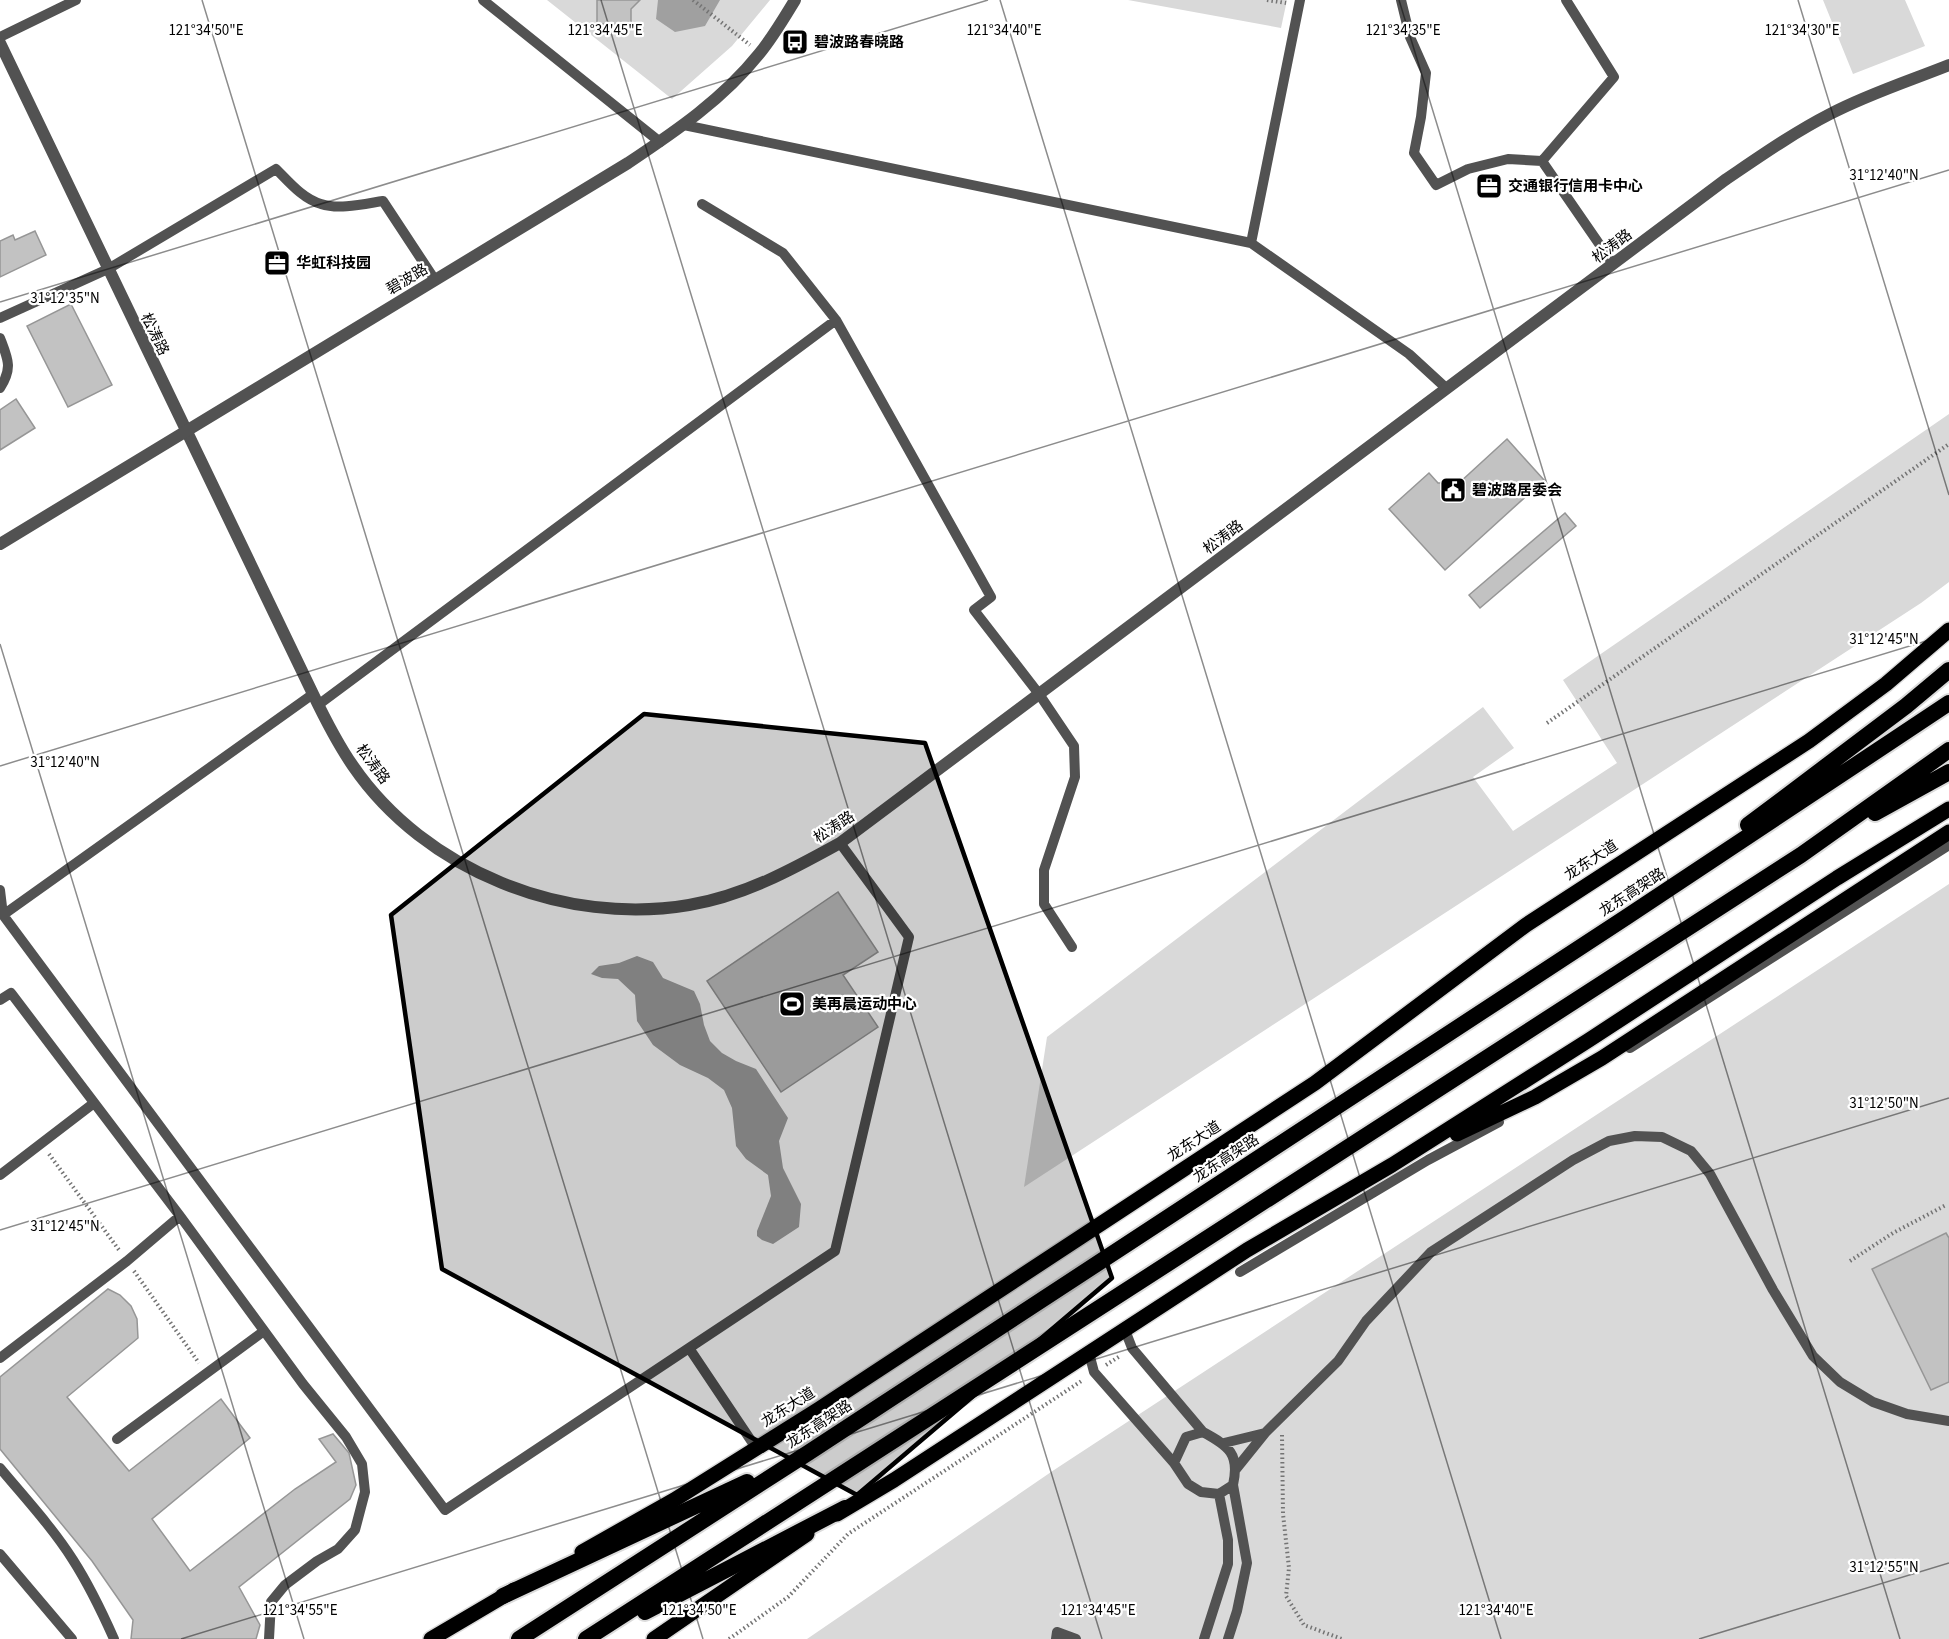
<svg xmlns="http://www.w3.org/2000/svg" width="1949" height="1639" font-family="'Source Sans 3','Noto Sans SC',sans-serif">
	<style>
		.green { fill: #d9d9d9 }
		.water { fill: #a0a0a0 }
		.building { fill: #c2c2c2; stroke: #969696; stroke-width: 1.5 }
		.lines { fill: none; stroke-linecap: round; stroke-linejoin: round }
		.primary-casing { stroke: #dbdbdb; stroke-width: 18 }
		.trunk-casing { stroke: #dbdbdb; stroke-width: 20 }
		.path { stroke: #747474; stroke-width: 4; stroke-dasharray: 1.5 3; stroke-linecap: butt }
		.service { stroke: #525252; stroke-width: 10 }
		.minor { stroke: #525252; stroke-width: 12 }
		.tertiary { stroke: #525252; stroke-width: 12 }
		.primary { stroke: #000; stroke-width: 15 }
		.trunk { stroke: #000; stroke-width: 16 }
		.marked { fill: #000; fill-opacity: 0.2; stroke: #000; stroke-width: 4.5; stroke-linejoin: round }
		.ticks { fill: none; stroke: #000; stroke-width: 1.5; stroke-opacity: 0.45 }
		.labels { text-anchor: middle; stroke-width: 4.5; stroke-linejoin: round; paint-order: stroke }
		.poi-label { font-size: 15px; font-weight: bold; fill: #000; stroke: #fff; text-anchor: start }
		.street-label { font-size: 15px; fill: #000; stroke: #fff }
		.ticks-label { font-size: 15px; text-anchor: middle; fill: #000; stroke: #fff; stroke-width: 4.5; stroke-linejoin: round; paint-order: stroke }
	</style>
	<rect width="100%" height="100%" fill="#fff"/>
	<path class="green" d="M547,0H770L732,46L672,99Z
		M1128,0H1287L1281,28Z
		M1823,0H1905L1925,46L1853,74Z
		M1949,414V582L1921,603L1024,1187L1047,1037L1483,707L1514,748L1473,777L1513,831L1617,763L1563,680Z
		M1949,884V1639H807L1054,1470Z"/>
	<path class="water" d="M658,0H720L705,26L675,32L656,19Z
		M637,956L653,962L663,978L694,991L700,1004L704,1025L710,1041L722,1053L736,1061L756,1069L788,1118L779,1141L783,1168L801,1204L799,1227L773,1244L762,1240L757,1236V1231L771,1196L768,1175L746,1159L736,1146L732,1108L724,1090L708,1078L680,1065L653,1045L637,1021L635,995L618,979L602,978L591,974L599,966L619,963Z"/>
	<path class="building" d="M597,0H640L631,9V24H597Z
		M35,231L46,255L0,277V241L13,235L15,240Z
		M71,304L112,385L68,407L27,326Z
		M16,399L35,428L0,450V410Z
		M1507,439L1544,480L1445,570L1389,509L1429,473L1438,483H1459Z
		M1565,513L1576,526L1480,608L1469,595Z
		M838,892L878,952L843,975L878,1027L781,1092L707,981Z
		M1946,1233L1949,1238V1382L1931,1390L1872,1269Z
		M108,1289L120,1295L131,1306L137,1319L138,1338L67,1397L129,1471L221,1399L250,1438L152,1519L190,1571L295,1489L336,1462L319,1439L333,1434L349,1453L356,1485L350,1499L239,1587L260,1625L256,1639H131L133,1620L92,1561L0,1449V1377Z"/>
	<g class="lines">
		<defs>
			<path id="primary" d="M1457,1134L1535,1097L1602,1058L1949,832
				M837,1514L894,1480L1247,1250L1392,1165L1589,1040L1837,878L1949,809
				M582,1552L674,1500L819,1409L1315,1083L1526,925L1809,741L1886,684L1949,630
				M431,1639L514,1590
				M654,1639L807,1534"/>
			<path id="trunk" d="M1875,813L1949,772
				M1748,825L1906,706L1949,670
				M503,1596L747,1482
				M645,1612L845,1508
				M519,1639L808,1453L1625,918L1949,703
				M586,1639L1801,855L1949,750"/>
		</defs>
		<use href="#primary" class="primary-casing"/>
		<use href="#trunk" class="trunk-casing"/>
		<path class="path" d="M693,0L750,45
			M1267,0L1286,3
			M1547,723L1949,444
			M49,1154L119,1250
			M1850,1261L1893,1233L1946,1205
			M134,1271L199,1363
			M1106,1365L1120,1356
			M1282,1435L1283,1514L1289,1568L1286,1596L1304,1625L1342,1639
			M729,1639L788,1597L848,1534L1083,1380"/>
		<path class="service" d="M483,0L660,142
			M1401,0L1410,37L1426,73L1421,117L1414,153L1436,185L1468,169L1508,159L1542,161
			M0,37L76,0
			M684,125L1251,243L1409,354L1446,388
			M1542,161L1614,77L1566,0
			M1542,161L1613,264
			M702,204L783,253L836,320
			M1251,243L1300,0
			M0,318L108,269L276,169C289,182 303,199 321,204C339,210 364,204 383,201L435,280
			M0,338C8,359 13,368 0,388
			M313,694L3,915L445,1510L689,1348
			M318,705L836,320L991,597L974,610L1039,694L1074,746L1075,777L1044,870V904L1072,947
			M0,890L3,915
			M0,1000L11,993L180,1216L303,1384L346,1437L362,1464L365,1492L355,1530L338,1549L317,1561L285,1585L271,1602L269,1639
			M1630,1048L1949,845
			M0,1175L94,1103
			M1240,1272L1428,1160L1499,1122
			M1125,1330L1132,1348L1203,1432
			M1089,1353L1094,1372L1174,1463
			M0,1358L127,1261L180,1216
			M1203,1432C1229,1446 1240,1454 1233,1485L1219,1494L1201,1492L1188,1484L1174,1463L1186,1437Z
			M117,1439L264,1331
			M1224,1443L1265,1433
			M756,1448L689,1348L835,1251L909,937L840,843
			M0,1468C25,1498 52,1527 73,1560C89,1585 102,1612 114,1639
			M1236,1469L1265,1433L1338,1361L1366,1321L1431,1252L1573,1160L1609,1141L1635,1136L1662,1137L1691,1151L1710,1174L1773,1290L1813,1356L1840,1382L1873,1402L1907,1414L1949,1421
			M0,1554L72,1639
			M1056,1639L1057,1632L1076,1639
			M1204,1639L1228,1564V1540L1219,1494
			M1228,1639L1237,1611L1247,1563L1233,1485"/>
		<path class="minor" d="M0,43L313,694C325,719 337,743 353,766C425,871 565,926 689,905C744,896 793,869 840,843L1725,180C1759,157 1793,133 1830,114C1868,94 1909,81 1949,65"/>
		<path class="tertiary" d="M0,544L628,163C676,131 723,99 759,54C773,37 784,18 795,0"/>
		<use href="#primary" class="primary"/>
		<use href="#trunk" class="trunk"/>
	</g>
	<path class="marked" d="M644,714L925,743L1112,1278L857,1495L442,1269L391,915Z"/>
	<path class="ticks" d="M202,0L703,1639M601,0L1102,1639M1000,0L1501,1639M1399,0L1900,1639M1798,0L1949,495M0,302L988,0M0,644L304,1639M0,766L1949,170M0,1230L1949,634M181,1639L1949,1098M1699,1639L1949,1563"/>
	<defs>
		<symbol id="bus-square" viewBox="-11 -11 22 22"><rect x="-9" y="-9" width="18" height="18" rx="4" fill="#000" stroke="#fff"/><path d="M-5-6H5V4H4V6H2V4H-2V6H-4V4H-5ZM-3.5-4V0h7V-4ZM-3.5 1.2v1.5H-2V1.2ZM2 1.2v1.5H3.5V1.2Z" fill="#fff"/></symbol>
		<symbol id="office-square" viewBox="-11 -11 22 22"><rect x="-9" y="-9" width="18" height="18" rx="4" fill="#000" stroke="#fff"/><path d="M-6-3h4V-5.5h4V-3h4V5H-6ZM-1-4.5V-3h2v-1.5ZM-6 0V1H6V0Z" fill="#fff"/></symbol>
		<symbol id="civic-square" viewBox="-11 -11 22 22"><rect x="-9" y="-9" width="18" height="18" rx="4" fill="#000" stroke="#fff"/><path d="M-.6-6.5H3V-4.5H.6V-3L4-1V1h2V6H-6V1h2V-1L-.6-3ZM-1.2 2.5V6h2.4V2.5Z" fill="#fff"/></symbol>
		<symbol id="stadium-square" viewBox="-11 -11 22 22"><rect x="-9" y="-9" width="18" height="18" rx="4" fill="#000" stroke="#fff"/><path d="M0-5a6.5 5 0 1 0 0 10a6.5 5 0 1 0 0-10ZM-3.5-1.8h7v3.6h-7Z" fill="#fff"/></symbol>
	</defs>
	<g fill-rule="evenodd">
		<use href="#bus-square" x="780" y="27" width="30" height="30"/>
		<use href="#office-square" x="1474" y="171" width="30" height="30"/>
		<use href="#office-square" x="262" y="248" width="30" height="30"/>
		<use href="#civic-square" x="1438" y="475" width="30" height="30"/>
		<use href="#stadium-square" x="777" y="989" width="30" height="30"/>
	</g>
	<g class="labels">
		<g class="poi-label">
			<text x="814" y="47">碧波路春晓路</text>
			<text x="1508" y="191">交通银行信用卡中心</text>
			<text x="296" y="268">华虹科技园</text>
			<text x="1472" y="495">碧波路居委会</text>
			<text x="812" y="1009">美再晨运动中心</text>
		</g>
		<g class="street-label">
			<text transform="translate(1612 246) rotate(-37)" y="5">松涛路</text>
			<text transform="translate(407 279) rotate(-31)" y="5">碧波路</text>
			<text transform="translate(155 334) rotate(64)" y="5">松涛路</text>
			<text transform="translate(1223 537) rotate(-37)" y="5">松涛路</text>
			<text transform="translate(373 764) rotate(53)" y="5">松涛路</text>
			<text transform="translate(834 827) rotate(-33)" y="5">松涛路</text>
			<text transform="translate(1591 860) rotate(-33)" y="5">龙东大道</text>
			<text transform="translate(1632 892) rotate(-33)" y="5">龙东高架路</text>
			<text transform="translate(1194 1141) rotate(-33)" y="5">龙东大道</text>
			<text transform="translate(1226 1158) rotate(-33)" y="5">龙东高架路</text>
			<text transform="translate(788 1407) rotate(-32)" y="5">龙东大道</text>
			<text transform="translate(819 1424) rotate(-33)" y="5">龙东高架路</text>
		</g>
	</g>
	<g class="ticks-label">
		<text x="206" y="35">121°34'50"E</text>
		<text x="605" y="35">121°34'45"E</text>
		<text x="1004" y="35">121°34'40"E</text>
		<text x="1403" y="35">121°34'35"E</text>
		<text x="1802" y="35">121°34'30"E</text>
		<text x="1884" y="180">31°12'40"N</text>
		<text x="65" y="303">31°12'35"N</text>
		<text x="1884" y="644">31°12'45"N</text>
		<text x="65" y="767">31°12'40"N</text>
		<text x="1884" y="1108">31°12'50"N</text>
		<text x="65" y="1231">31°12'45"N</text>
		<text x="1884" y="1572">31°12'55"N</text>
		<text x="300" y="1615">121°34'55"E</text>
		<text x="699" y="1615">121°34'50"E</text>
		<text x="1098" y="1615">121°34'45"E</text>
		<text x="1496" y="1615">121°34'40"E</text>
	</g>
</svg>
